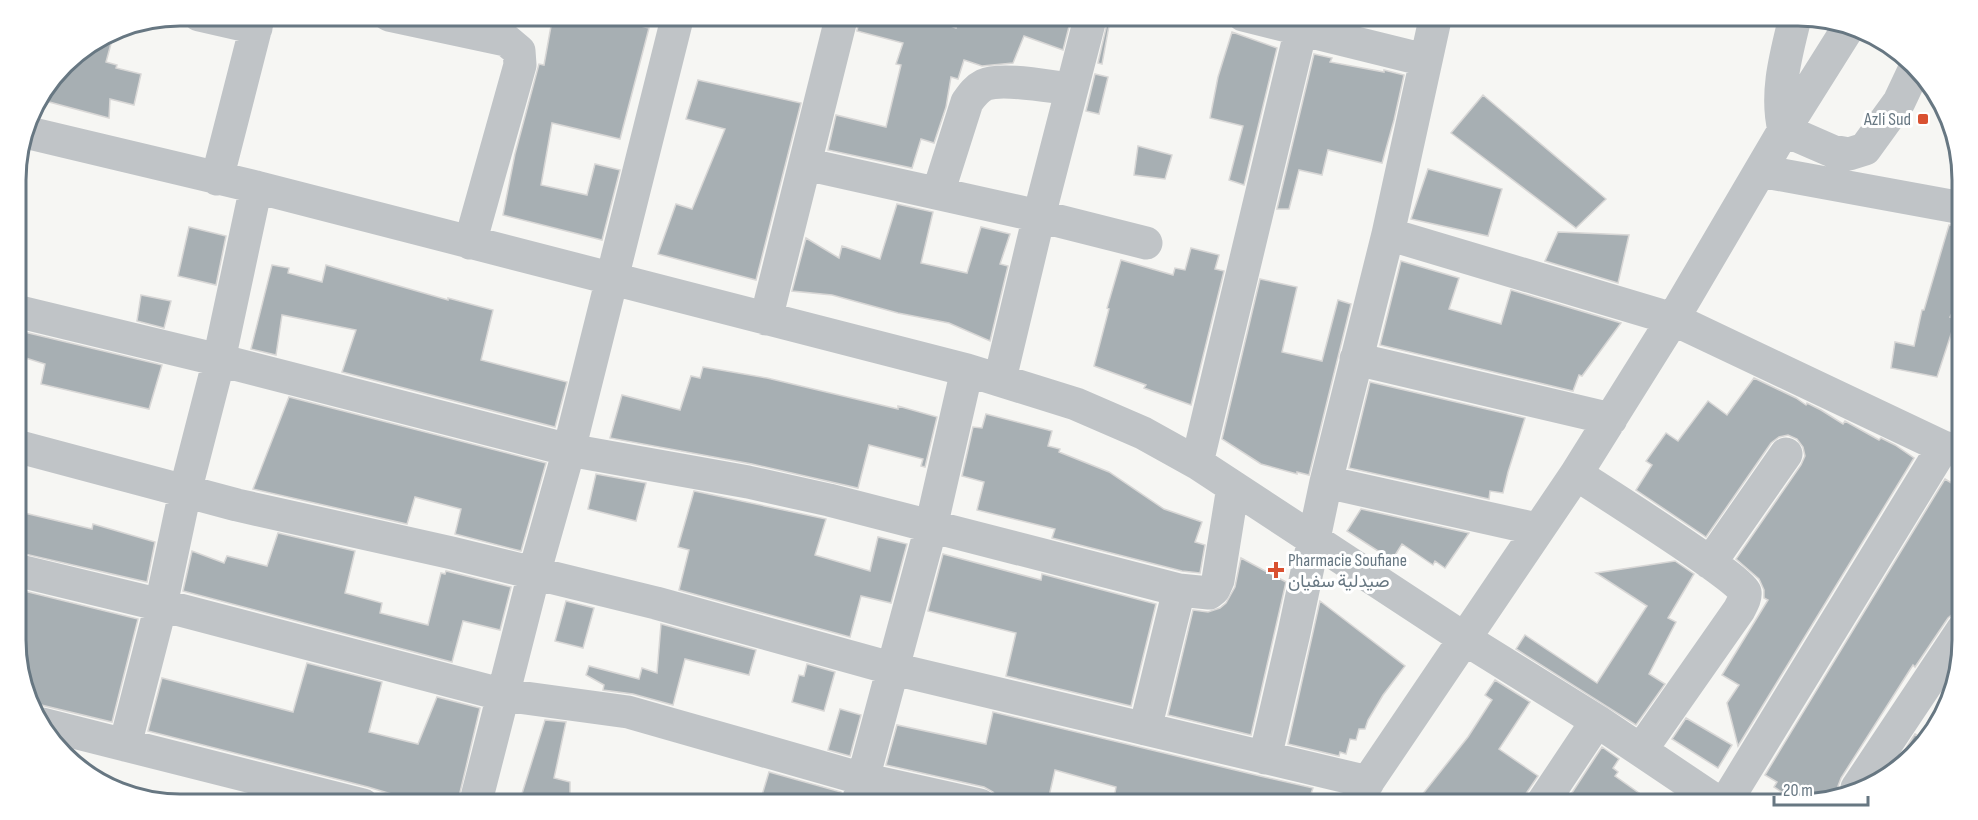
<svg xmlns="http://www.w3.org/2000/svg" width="1978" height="820" font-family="'Sofia Sans Condensed',Vazirmatn,sans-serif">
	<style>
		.building { fill: #a7afb3; stroke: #d8d7d6; stroke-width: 1.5 }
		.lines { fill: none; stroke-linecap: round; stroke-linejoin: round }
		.minor { stroke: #c0c4c7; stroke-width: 33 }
		.poi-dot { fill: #d95131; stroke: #fff; stroke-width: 2 }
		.labels { text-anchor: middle; stroke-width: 6; stroke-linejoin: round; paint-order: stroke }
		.poi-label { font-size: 18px; fill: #677782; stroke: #fff; text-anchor: end }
		.rim { fill: none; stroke: #677782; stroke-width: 3 }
	</style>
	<rect width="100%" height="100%" fill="#f6f6f3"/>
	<path class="building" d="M553,15H596L649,28L620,139L552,123L541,185L587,195L595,164L620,170L602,240L503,215L515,154L539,64L544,65Z
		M860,15H922L956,28L959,15H1072L1063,50L1024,36L1013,63L982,66L964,60L958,79L951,77L946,107L934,143L921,139L912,168L828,150L836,115L886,127L901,65L896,64L903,43L857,31Z
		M1109,15H1111L1102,64L1098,63Z
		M115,29L106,62L117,65L116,68L141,74L134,105L110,99L109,118L38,99L71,56Z
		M1232,32L1277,48L1244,185L1229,180L1243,126L1210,118L1218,77Z
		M1314,54L1332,58L1330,62L1384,72V70L1404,75L1394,120L1382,163L1328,150L1322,175L1299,170L1289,209H1277Z
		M1095,74L1108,77L1099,114L1086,111Z
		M698,80L801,103L756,280L658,254L676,204L692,209L725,129L686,119Z
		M1483,95L1606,199L1576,228L1451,133Z
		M1138,146L1172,155L1165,179L1134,175Z
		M1428,169L1502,189L1488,236L1411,219Z
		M897,204L933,212L921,263L967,273L981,227L1010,234L1000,264L1008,266L990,341L949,323L898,313L832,295L792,291L806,238L839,258L842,246L880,259Z
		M1949,225L1962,226V293L1950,317L1956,319L1937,377L1891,368L1895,342L1914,346L1922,310H1924Z
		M189,227L226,236L216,285L178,276Z
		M1558,232L1629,235L1618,283L1545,261Z
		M1191,248L1219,255L1215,269L1224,271L1191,405L1144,388L1146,385L1094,366L1109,309L1107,308L1121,260L1173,275L1175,268L1185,270Z
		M1401,261L1459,278L1449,309L1501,324L1511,290L1621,323L1582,376L1579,375L1573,391L1380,345Z
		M272,265L289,268L288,273L322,282L326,265L448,300V298L493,310L481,360L567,382L555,427L342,372L356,330L282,315L276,355L251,349Z
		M1260,279L1297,287L1282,352L1322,361L1338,300L1351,304L1309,475L1297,472V474L1261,464L1222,439Z
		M141,295L171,301L164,328L137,321Z
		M16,330L162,365L149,409L41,384L45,364L16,355Z
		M703,367L767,378L898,409V406L937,417L925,467L921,466L923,459L869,445L858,488L752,464L610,438L622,395L680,410L691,376L700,378Z
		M1754,378L1796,398L1806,405L1807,403L1821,410L1843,424L1845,421L1879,440L1881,438L1895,445L1914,458L1738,746L1727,703L1739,685L1722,675L1768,600L1764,598V590L1759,579L1736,559L1801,465L1805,456L1803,447L1797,439L1788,435L1779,437L1771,443L1706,537L1636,490L1652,465L1646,461L1666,433L1678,441L1708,401L1727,415Z
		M1370,382L1525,418L1508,472L1503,493L1490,491L1489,499L1349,468Z
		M289,397L546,463L521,551L455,534L461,509L415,497L407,524L253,489Z
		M986,414L1052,431L1048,446L1060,449L1059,452L1109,472L1164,509L1202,522L1195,542L1205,545L1200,573L1182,571L1052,538L1055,529L977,510L984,482L962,476L973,427L982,428Z
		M596,474L646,483L636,521L588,509Z
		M1945,479L1963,490V610L1954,613L1948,618L1915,667L1913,665L1841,778L1838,786L1840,794L1809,805H1802L1774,787L1777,782L1765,775Z
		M694,491L826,519L815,555L870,571L878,537L907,544L891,603L861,596L850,637L679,590L689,550L678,547Z
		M1361,509L1469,533L1445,568L1435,561L1433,565L1402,544L1392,560L1347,531Z
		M16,511L92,529L93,524L155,542L147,582L16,552Z
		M278,533L355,551L345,593L382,603L380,613L428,625L441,573L445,574L446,571L511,587L500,630L463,621L452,662L183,591L192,551L224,563L227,556L267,566Z
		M943,554L1041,580L1042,574L1156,604L1131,706L1006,676L1016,633L928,611Z
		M1241,558L1286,582L1251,735L1168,715L1193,610L1208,612L1220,608L1226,603L1235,587Z
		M1675,561L1694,574L1668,618L1676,622L1649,674L1665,684L1636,725L1516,649L1525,635L1597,683L1647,606L1596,573Z
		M16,589L138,619L112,722L33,703L16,662Z
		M566,601L594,608L583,648L555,641Z
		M1320,601L1405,666L1383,695L1368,720L1365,729H1359L1356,740L1350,739L1346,754L1340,752L1339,756L1288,744Z
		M661,624L756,650L749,675L685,659L673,705L633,694L603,690L604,685L586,675L589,666L639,679L642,668L657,673Z
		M307,663L382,682L369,732L418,744L437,697L480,708L457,805H428L368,787L148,731L162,678L293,712Z
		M807,664L835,672L824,711L792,702L799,675L804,676Z
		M1495,680L1530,702L1499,749L1538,776L1525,795L1522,805H1414L1468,737L1492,700L1485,695Z
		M840,709L861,715L850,756L828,750Z
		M993,712L1260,776L1313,788L1307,805H1113L1116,787L1055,770L1047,805H998V799L993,792L984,787L886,765L897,725L986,744Z
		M1686,718L1732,745L1718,768L1672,739Z
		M545,720L566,722L554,778L570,782V805H544L520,800Z
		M1915,734L1922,738L1906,758L1901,756Z
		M1602,747L1619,759L1613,768L1618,772L1615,776L1656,805H1564Z
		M769,772L841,792L840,805H759Z"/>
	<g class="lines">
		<path class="minor" d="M199,15L256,28
			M389,15L506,40L519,51L520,65L470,243
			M1243,15L1425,60
			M1795,18C1786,55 1775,93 1784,130L1832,151L1849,154L1865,149L1899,102L1915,68
			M25,132L256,187L967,370L1076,404L1143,433L1197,463L1465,639L1597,721L1722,805
			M805,164L1039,216L1146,243
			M1760,171L1962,208
			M217,179L259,15
			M938,193L967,102C972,95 976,89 984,85C1002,77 1051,87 1071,89
			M1388,234L1673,319L1943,447L1962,452
			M16,311L219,360L569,450L748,482L829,500L1179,590L1209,593L1214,589L1218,580L1233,487
			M766,319L842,15
			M1356,359L1611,419
			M1000,379L1039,216L1091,15
			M16,446L237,505L452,553L656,603L894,669L1368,782
			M1197,463L1301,29
			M1576,474C1599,489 1740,578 1745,592C1746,598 1742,604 1739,610L1641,750
			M1326,482L1537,529
			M1710,563L1786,454
			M16,570L161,605L504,695L628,712L863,779L980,805
			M42,724L363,805
			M1145,729L1179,590
			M125,745L161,605L185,492L219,360L256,187
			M1265,758L1294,633L1326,482L1388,234L1436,15
			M1857,788L1963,629
			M475,805L534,574L569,450L678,15
			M858,805L863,779L931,527L967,370
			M1352,805L1576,474L1673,319L1784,130L1850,25
			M1541,805L1597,721
			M1724,805L1943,447"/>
	</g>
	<g class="poi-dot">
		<rect x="1917" y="113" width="12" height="12" rx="3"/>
		<path d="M1273 561h6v6h6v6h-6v6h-6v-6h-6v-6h6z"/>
	</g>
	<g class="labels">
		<g class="poi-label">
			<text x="1911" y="125">Azli Sud</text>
			<text x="1288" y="566" text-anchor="start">Pharmacie Soufiane<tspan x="1288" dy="21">صيدلية سفيان</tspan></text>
		</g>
	</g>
	<path d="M0 0H1978V820H0ZM180 26H1798A154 154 0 0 1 1952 180V640A154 154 0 0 1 1798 794H180A154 154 0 0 1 26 640V180A154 154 0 0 1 180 26Z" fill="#fff" fill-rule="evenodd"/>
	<path class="rim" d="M180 26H1798A154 154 0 0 1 1952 180V640A154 154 0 0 1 1798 794H180A154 154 0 0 1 26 640V180A154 154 0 0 1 180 26Z"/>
	<path d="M1774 796v9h94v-9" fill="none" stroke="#677782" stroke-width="3"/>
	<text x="1783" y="796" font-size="18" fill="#677782" stroke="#ffffff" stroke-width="4.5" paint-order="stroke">20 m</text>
</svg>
